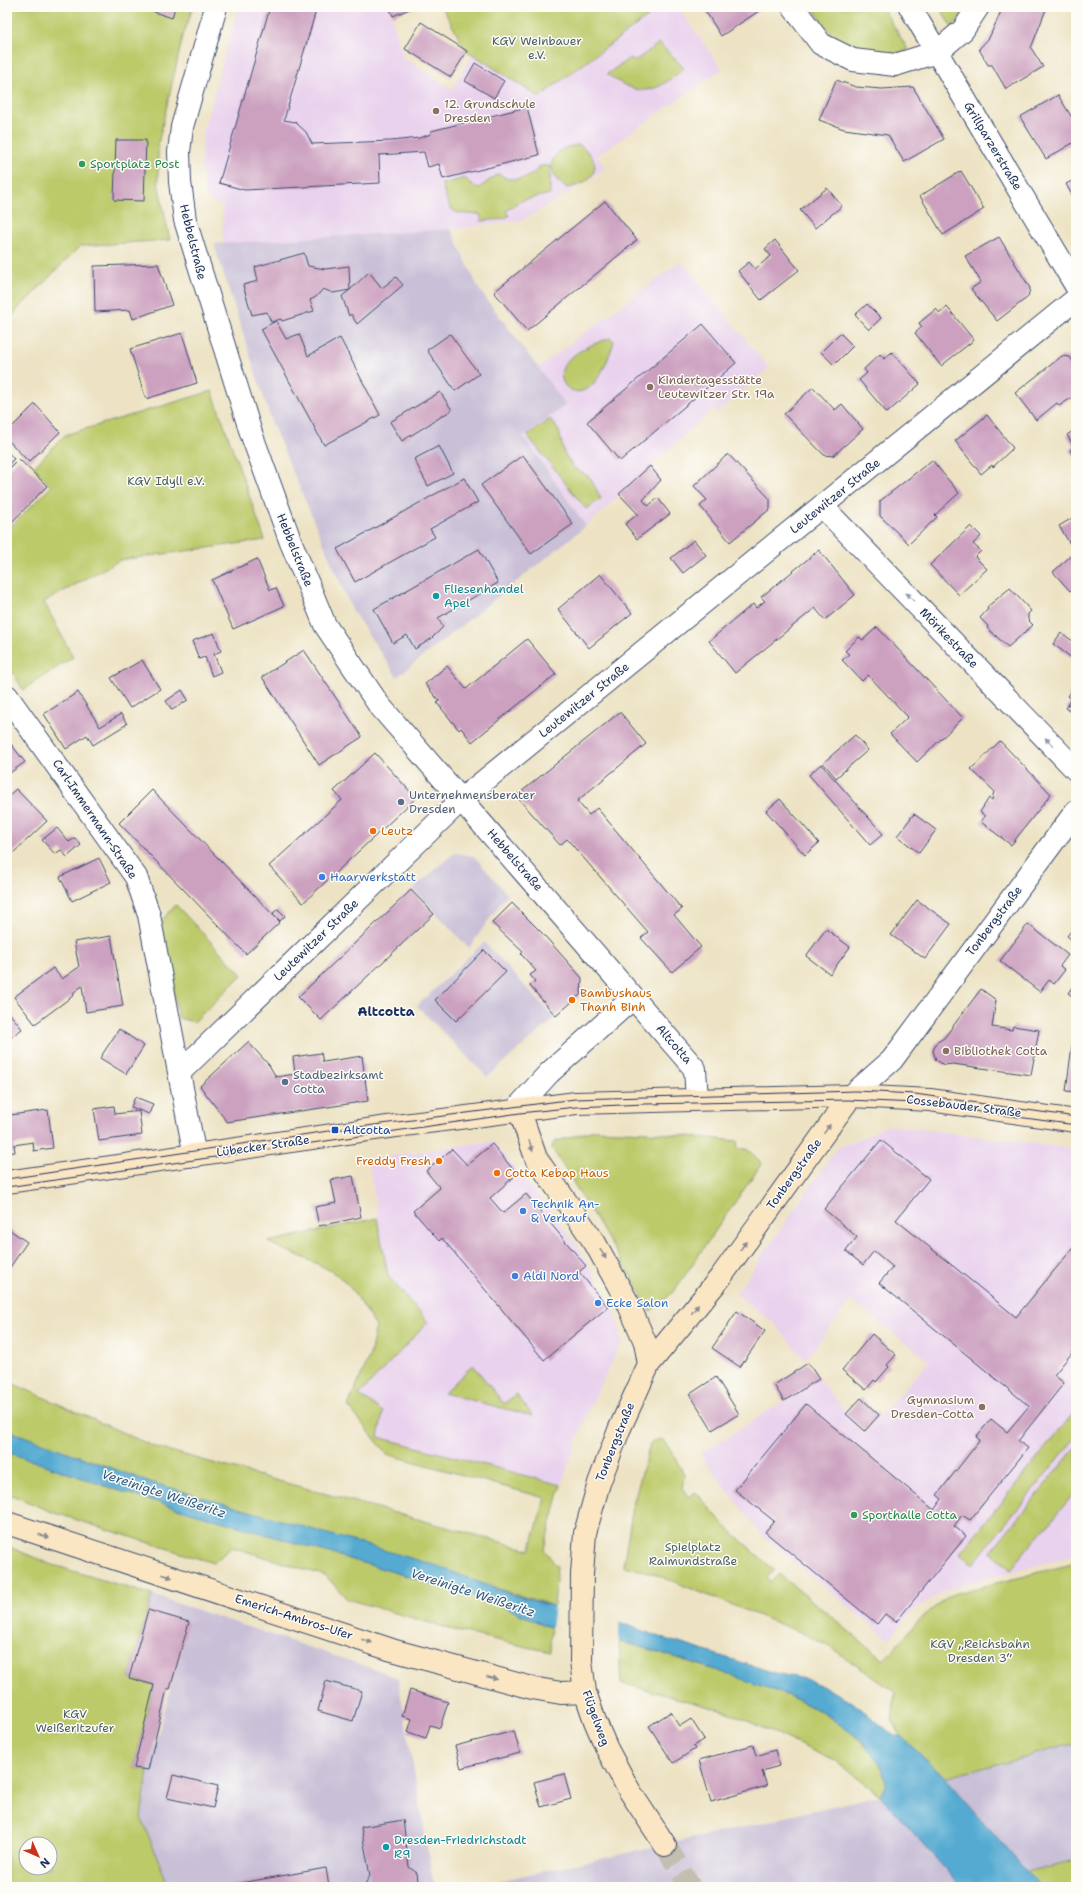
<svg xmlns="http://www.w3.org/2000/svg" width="1083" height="1894" font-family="'Shantell Sans',sans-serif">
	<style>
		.built { fill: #e9d2ed }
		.industrial { fill: #c9bfd7 }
		.green { fill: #bdca6b; stroke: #6c7c64; fill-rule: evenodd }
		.water { fill: #55aad1; stroke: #386c98 }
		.pier { fill: #ede3c4 }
		.building { fill: #cca1c0 }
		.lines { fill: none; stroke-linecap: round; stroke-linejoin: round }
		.secondary-tunnel { stroke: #c3bfb0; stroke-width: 22; stroke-dasharray: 22 11; stroke-linecap: butt }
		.street-casing { stroke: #3a4a6d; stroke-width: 24 }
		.secondary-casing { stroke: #3a4a6d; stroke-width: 24 }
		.street { stroke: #fff; stroke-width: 22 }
		.secondary { stroke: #fbe6c3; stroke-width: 22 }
		.tram { stroke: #1b2f5e; stroke-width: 1 }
		.oneway { fill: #8d97ae }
		.oneway2 { fill: #8b8a90 }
		.education-dot { fill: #8d6e63; stroke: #fdfcf7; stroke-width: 1.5 }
		.leisure-dot { fill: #2e9e5b; stroke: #fdfcf7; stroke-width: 1.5 }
		.culture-dot { fill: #0f9aa8; stroke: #fdfcf7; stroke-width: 1.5 }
		.service-dot { fill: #5c6f8a; stroke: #fdfcf7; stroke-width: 1.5 }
		.food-dot { fill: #e8710a; stroke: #fdfcf7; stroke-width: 1.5 }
		.shop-dot { fill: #3f7fe0; stroke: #fdfcf7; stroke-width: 1.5 }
		.transit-dot { fill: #1a4fb4; stroke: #fdfcf7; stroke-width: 1.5 }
		.labels { text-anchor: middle; stroke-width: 3; stroke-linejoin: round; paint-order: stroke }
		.park-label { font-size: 12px; fill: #4c5e62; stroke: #fdfcf7 }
		.education-label { font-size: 12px; fill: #785e54; stroke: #fdfcf7; text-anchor: start }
		.street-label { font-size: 12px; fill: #1b2f5e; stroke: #fdfcf7 }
		.leisure-label { font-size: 12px; fill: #27864d; stroke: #fdfcf7; text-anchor: start }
		.culture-label { font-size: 12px; fill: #0d838f; stroke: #fdfcf7; text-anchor: start }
		.service-label { font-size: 12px; fill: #4e5e75; stroke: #fdfcf7; text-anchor: start }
		.food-label { font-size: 12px; fill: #c56008; stroke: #fdfcf7; text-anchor: start }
		.shop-label { font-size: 12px; fill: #366cbe; stroke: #fdfcf7; text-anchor: start }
		.transit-label { font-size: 12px; fill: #164399; stroke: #fdfcf7; text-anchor: start }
		.neighbourhood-label { font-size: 13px; font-weight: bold; fill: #1b2f5e; stroke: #fdfcf7 }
		.water-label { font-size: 13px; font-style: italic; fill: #2f5a86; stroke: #fdfcf7 }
	</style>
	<rect width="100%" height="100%" fill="#fdfcf7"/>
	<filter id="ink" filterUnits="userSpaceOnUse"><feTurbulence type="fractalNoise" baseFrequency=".025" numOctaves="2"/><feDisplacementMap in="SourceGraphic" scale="8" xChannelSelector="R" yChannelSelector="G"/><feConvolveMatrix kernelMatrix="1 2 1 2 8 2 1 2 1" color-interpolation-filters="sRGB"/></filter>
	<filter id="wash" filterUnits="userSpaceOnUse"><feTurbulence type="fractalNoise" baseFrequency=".012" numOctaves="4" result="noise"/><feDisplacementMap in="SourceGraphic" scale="16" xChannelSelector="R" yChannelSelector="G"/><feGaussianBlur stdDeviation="0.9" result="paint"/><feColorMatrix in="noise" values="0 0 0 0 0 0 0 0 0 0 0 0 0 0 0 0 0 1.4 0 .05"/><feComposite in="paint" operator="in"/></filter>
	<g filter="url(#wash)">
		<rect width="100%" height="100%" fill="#ede3c4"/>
		<path class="built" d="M238,7H389L403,58L452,89L473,54L539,97L661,7H678L722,69L597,156L605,168L583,184L523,220L451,229L223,244V205L212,203L205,194L201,164L203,132Z
			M681,261L769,368L718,412L713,409L586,526L523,436L566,405L538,368Z
			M890,1125L1076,1149V1555L951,1587L915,1609L889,1639L764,1538L700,1454L819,1379L864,1434L929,1361L851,1300L805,1360L775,1324L736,1294L836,1149Z
			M493,1141L575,1242L615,1312L622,1341L587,1413L561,1485L378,1437L359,1395L428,1322L388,1276L368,1159Z"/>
		<path class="industrial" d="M451,229L479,289L566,405L523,436L586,526L397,677L352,610L272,423L214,244Z
			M454,853L474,856L507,894L469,948L413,889Z
			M484,942L555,1018L487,1077L417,1006Z
			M152,1595L383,1672L398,1679L434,1887H169L141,1817L148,1770L189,1622L148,1610Z
			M1076,1743V1860L965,1887H469L665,1845L880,1795Z"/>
		<path class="green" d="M7,7H193L183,36L158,144V183L170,240L80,246L17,310L7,322Z
			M442,7H661L539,97L466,50Z
			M813,7H882L907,48L906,53C863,59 833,47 813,7Z
			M939,7H968L952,28Z
			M659,43L684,68C655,94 640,98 607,74L630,58L635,61Z
			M580,145C606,164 595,183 567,188C541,172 550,146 580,145Z
			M540,166H550V194L520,201L506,211L509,216C501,221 492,219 482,221L480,214C450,215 450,212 442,184L465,178L472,185L479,188L498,174C502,175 506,179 509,179C522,180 533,177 540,166Z
			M610,338L614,341C610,355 600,383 585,390C568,398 553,377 567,361C578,350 595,343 610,338Z
			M212,391L265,540L120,560L44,602L73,657L23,690L7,662V530L51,487L34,467L65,435Z
			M550,419L559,431L564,453L574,468L590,477L601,499L586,509L527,435Z
			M176,905L242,975L194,1022L178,1018L161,921Z
			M594,1130L649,1132L737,1141L738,1149H747L762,1163L674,1291L660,1304L650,1311L632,1278L552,1148L554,1142Z
			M377,1218L388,1276L428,1322L359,1395L383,1412L378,1437L561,1485L544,1549L557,1567L554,1606L147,1481L7,1430V1381L155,1447L530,1550L545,1498L387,1454L348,1406L370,1355L376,1327C367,1313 359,1298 349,1286C332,1265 292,1255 268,1242Z
			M473,1365L504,1404L516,1394L533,1416L444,1393Z
			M1076,1410V1437L973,1564L960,1553Z
			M662,1439L670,1449L684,1474L682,1489L688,1497L696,1492L725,1526L774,1570L767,1578L771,1582L779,1574L884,1660L924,1615L953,1594L1076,1563V1743L945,1778L902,1737L892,1722L895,1692L830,1647L802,1633L652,1573L623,1566L634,1501L650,1444L654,1441Z
			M1076,1447V1491L1011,1569L990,1552Z
			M7,1452L120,1491L491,1601L551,1628L550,1652L461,1632L347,1599L326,1576L232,1547L213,1563L52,1512L7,1493Z
			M7,1546L50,1564L152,1595L129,1678L154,1685L134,1768L148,1770L141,1817L169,1887H7ZM26,1844H50V1868H26Z
			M619,1642C644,1647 668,1655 692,1663C754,1682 845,1707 881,1766C884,1771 885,1778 886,1784L880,1795L835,1761L728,1712L621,1683Z
			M1076,1860V1887H965Z"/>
		<path class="water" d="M7,1430L147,1481L438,1566L499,1590L574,1613L619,1622L663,1638L779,1674L810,1680L851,1701L891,1733L902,1737L945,1778L1040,1887H961L880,1795L886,1784L882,1767L860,1739L825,1714L792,1697L719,1671L632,1644L558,1631L491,1601L120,1491L7,1452Z"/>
		<path class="pier" d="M554,1604L574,1611L619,1620V1644L557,1633L551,1630Z"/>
		<g id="blocks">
			<path class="building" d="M155,7H175L172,18L154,12Z
				M270,7H317L284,120L295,122L306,132L312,144L391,141L419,138L431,134V131L527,107L539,155L443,179L439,164L428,167L424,152L379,155L380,183L245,190L219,183Z
				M389,7H414L393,16Z
				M703,7H765L721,36Z
				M1003,7H1047L1031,48L1043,67L1006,89L992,65H988L979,49L989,38Z
				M421,22L467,51L451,77L405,49Z
				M475,63L504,81L494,98L465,81Z
				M836,80L856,87L882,89L913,87L944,139L904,162L888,135L844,129L819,120Z
				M1058,95L1076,124V141L1046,159L1020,117Z
				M116,140H146L144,201L114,200Z
				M961,171L984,209L943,235L920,196Z
				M1076,179V202L1066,184Z
				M827,188L842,206L815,228L800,210Z
				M605,201L637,240L527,331L494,292Z
				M999,237L1030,288L1028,297L997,321L971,289L981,282L965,256Z
				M775,240L799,270L761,300L738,271L749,262L755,269L771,256L765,249Z
				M304,253L308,266L325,269L349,266L350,290L369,272L382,288L396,277L403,285L357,324L351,314L349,316L342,296L350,290L333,293L323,289L316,297L310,300L314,311L282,321L281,319L271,322L267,312L252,315L243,285L258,281L255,267Z
				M158,264L172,305L133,319L130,310L95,312L94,266Z
				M867,304L881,318L869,330L855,315Z
				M947,307L974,340L941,366L915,333L922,327L919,323L936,309L940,313Z
				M276,321L286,339L299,334L308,356L340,338L380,415L324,445L261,329Z
				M703,324L736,363L620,461L587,422Z
				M182,333L197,383L146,399L130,349Z
				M840,333L853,346L834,365L821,352Z
				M450,334L479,374L455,391L427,350Z
				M892,352L920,384L887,413L859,380L867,373L864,369L880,354L884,359Z
				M1062,356L1070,357L1076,366V395L1059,406L1057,403L1036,420L1015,393Z
				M813,387L835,410L842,404L863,429L833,456L824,455L784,414Z
				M440,392L452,410L402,441L390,422Z
				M35,404L60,432L29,462L7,439V432Z
				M987,415L1013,448L993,467L992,465L981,474L955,441Z
				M1076,429V461L1070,450L1074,447L1067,435Z
				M439,446L453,473L428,486L414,459Z
				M7,451L14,459L7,465Z
				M728,454L770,499V509L730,542L700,506L707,500L694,486Z
				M523,455L573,524L531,554L481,485Z
				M19,459L47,486L7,527V471Z
				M932,460L959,493L935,515L937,517L909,544L880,516V501Z
				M650,466L661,480L643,500L648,506L658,498L670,514L637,539L625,524L638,514L619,494Z
				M464,478L478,502L430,529L435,537L355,582L337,549Z
				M1074,517L1076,520V586L1070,591L1053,572L1075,552L1059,526Z
				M971,526L981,536L973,544L981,551L975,557L987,569L959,595L930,565Z
				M694,540L706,555L683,573L671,558Z
				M479,549L498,583L438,618L443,627L431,639L415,649L407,635L393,643L374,609Z
				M819,550L855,595L825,620L815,608L735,673L709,641L753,604L756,608L765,601L761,597Z
				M257,559L270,590L276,588L284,606L233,629L212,580Z
				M600,574L632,613L589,648L558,609Z
				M1010,588L1031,611L1028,614V620L1033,625L1008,647L987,628L988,626L980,618L988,609L987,607Z
				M877,627L963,718L917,762L890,734L908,717L868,675L862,681L842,660L849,654L845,651L859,637L863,640Z
				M214,633L221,651L214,654L221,672L212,676L205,657L199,659L192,641Z
				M1061,633L1076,643V661L1053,644Z
				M527,639L556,674L472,742L461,728L459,730L437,703L439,701L425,684L447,666L466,689Z
				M304,650L362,737L319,765L262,677Z
				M142,660L160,689L130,708L111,678Z
				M1076,685V716L1066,708L1072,699L1068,696Z
				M182,690L188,700L172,710L166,701Z
				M78,692L100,727L121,714L127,724L93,745L87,735L66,749L44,714Z
				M620,712L646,744L577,801L589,815L597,808L682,909L674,915L701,947L672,972L641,938L648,932L567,839L560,845L516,796Z
				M855,735L868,750L836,778L823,763Z
				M7,739L25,762L7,775Z
				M1000,741L1051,794L1011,845L981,822L985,816L980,812L989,798L992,800L994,791L971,769Z
				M375,753L416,798L303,903L269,866L342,800L334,791Z
				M821,764L883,834L870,845L809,775Z
				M16,789L47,821L13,853L7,847V797Z
				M152,790L280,922L246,954L119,823Z
				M780,799L819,843L805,855L766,811Z
				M914,814L936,830L919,853L897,836Z
				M57,828L69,842L75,838L81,845L67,857L61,850L55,854L42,840Z
				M99,858L111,882L72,901L60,877Z
				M411,890L434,914L321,1020L298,997Z
				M917,900L951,924L925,959L891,935Z
				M512,903L543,934L582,978L581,994L556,1016L530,986L535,981L530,975L536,971L521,954L523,952L492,923Z
				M278,909L285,916L280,921L273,913Z
				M1028,924L1068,955L1060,966L1065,970L1054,984L1049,980L1040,992L1000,961Z
				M1076,925V943L1067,936Z
				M826,929L850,947L830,974L806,956Z
				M111,936L123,1006L86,1012L82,986L73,993L74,995L35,1024L14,997L53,968L62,979L79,967L74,942Z
				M484,950L506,972L456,1021L435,1000Z
				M1076,982V999L1068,993Z
				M981,989L996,1000L992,1027L1012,1030L1013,1026L1039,1030L1031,1075L953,1064L944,1065L936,1060L933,1051L936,1043L944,1038Z
				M7,1010L22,1029L7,1040Z
				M119,1029L144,1046L126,1074L100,1058Z
				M1073,1038L1076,1039V1092L1066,1091Z
				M248,1042L269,1065L276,1077L295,1074L293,1057L321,1053L323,1062L362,1056L368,1101L227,1122L200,1086Z
				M135,1097L153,1104L149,1114L131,1107Z
				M114,1106L115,1114L139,1111L142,1135L99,1141L94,1109Z
				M48,1110L53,1148L34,1151L33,1142L14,1145L15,1152L7,1153V1111H9L10,1115Z
				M881,1140L929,1179L896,1220L1016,1317L1076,1244V1348L1054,1375L1064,1383L1018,1441L1028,1448L970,1520L962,1515L954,1526L966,1536L896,1622L885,1614L877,1624L765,1532L774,1521L735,1490L806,1404L934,1510L942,1499L937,1495L980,1440L976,1437L991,1419L1007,1432L1029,1406L879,1283L893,1267L874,1251L863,1265L846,1251L857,1237L824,1209Z
				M492,1144L517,1174L490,1198L503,1213L526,1194L586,1266L579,1272L608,1307L544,1360L442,1238L439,1241L413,1211L440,1188L426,1171L452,1149L467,1165Z
				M353,1176L361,1217L319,1226L315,1207L336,1203L331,1180Z
				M7,1228L27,1242L7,1272Z
				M737,1311L765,1331L740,1367L712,1348Z
				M872,1334L896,1355L887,1365L889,1367L876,1382L874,1380L866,1390L842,1370Z
				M808,1363L819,1379L784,1401L774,1385Z
				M716,1377L739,1414L712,1430L690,1394Z
				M861,1398L879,1415L865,1431L846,1414Z
				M148,1610L189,1622L170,1689H167L148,1770L134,1768L154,1685L129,1678Z
				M326,1681L362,1691L353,1721L318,1711Z
				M410,1690L448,1702L440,1728L430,1725L426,1738L408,1732L412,1719L402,1716Z
				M671,1712L680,1726L691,1719L704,1739L693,1746L695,1749L673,1763L649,1726Z
				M514,1731L520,1753L461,1768L455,1746Z
				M753,1745L756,1756L775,1750L779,1766L762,1771L767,1786L711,1802L699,1760Z
				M564,1774L571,1799L541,1807L534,1782Z
				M173,1775L218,1786L213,1808L167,1798Z
				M403,1820L409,1867L417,1873L418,1881L414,1887H365V1884L370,1876L361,1827Z
				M326,1868L329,1887H224V1886Z"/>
		</g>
	</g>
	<g filter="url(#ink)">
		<use href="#blocks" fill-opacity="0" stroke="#3a4a6d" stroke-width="1"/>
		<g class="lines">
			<path class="secondary-tunnel" d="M665,1845L690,1887"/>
			<defs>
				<path id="street" d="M216,7L182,127L179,152L180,182L185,220L251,433L290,540L325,625L379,705L695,1069L697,1099
					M793,7L821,44L853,60L895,65L937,52L963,30L978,7
					M910,7L1076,286
					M822,506L1076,770
					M7,696L136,877L149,915L195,1156
					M179,1073L462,799L1076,299
					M851,1096L892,1060L1076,811
					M519,1109V1106L549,1073L633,998"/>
				<path id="secondary" d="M519,1109L536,1158L595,1243L628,1303L645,1342L649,1364
					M7,1182L388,1127L576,1103L851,1096L930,1100L1076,1121
					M7,1523L392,1650L532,1688L561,1693L585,1692
					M665,1845L629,1790L607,1749L595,1721L585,1692L581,1661L582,1574L585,1533L599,1483L619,1430L649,1364L720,1278L851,1096"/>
			</defs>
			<use href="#street" class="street-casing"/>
			<use href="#secondary" class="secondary-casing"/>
			<use href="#street" class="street"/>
			<use href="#secondary" class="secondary"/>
			<path class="tram" d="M7,1179L335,1130L575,1099L856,1091L915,1094L1076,1117
				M7,1187L520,1113L576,1107L645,1104L848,1100L916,1103L1076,1125"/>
		</g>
		<defs><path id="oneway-solid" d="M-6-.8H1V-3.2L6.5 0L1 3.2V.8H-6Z"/></defs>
		<g class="oneway">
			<use href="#oneway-solid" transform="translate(910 597) rotate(-134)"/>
			<use href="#oneway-solid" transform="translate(1049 742) rotate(-134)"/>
		</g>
		<g class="oneway2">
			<use href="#oneway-solid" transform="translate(827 1129) rotate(-54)"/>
			<use href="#oneway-solid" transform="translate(531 1146) rotate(71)"/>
			<use href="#oneway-solid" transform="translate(743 1246) rotate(-55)"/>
			<use href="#oneway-solid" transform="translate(603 1254) rotate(58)"/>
			<use href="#oneway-solid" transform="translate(695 1309) rotate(-52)"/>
			<use href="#oneway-solid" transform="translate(44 1536) rotate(18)"/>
			<use href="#oneway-solid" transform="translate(167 1576) rotate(18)"/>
			<use href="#oneway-solid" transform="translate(367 1641) rotate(18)"/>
			<use href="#oneway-solid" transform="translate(492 1678) rotate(15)"/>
		</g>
	</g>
	<g class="education-dot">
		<circle cx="436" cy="111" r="4"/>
		<circle cx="650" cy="387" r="4"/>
		<circle cx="946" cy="1051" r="4"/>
		<circle cx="982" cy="1407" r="4"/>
	</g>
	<g class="leisure-dot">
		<circle cx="82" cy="164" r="4"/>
		<circle cx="854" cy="1515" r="4"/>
	</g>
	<g class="culture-dot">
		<circle cx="436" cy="596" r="4"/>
		<circle cx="386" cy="1847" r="4"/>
	</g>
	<g class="service-dot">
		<circle cx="401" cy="802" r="4"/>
		<circle cx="285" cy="1082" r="4"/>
	</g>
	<g class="food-dot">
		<circle cx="373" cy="831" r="4"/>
		<circle cx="572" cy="1000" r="4"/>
		<circle cx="439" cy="1161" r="4"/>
		<circle cx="497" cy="1173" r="4"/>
	</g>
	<g class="shop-dot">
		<circle cx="322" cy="877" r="4"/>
		<circle cx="523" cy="1211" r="4"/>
		<circle cx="515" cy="1276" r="4"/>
		<circle cx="598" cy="1303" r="4"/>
	</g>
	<rect class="transit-dot" x="331" y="1126" width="8" height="8" rx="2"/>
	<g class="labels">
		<g class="park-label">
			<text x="537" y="45">KGV Weinbauer<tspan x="537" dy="14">e.V.</tspan></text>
			<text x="166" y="485">KGV Idyll e.V.</text>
			<text x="693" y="1551">Spielplatz<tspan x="693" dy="14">Raimundstraße</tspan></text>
			<text x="980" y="1648">KGV „Reichsbahn<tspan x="980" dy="14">Dresden 3“</tspan></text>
			<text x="75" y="1718">KGV<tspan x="75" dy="14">Weißeritzufer</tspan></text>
		</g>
		<g class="education-label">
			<text x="444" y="108">12. Grundschule<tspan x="444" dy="14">Dresden</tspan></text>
			<text x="658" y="384">Kindertagesstätte<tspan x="658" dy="14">Leutewitzer Str. 19a</tspan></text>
			<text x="954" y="1055">Bibliothek Cotta</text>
			<text x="974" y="1404" text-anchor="end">Gymnasium<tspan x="974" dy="14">Dresden-Cotta</tspan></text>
		</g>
		<g class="street-label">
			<text transform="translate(993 146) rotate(59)" y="4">Grillparzerstraße</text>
			<text transform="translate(193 242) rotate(76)" y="4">Hebbelstraße</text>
			<text transform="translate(835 496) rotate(-39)" y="4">Leutewitzer Straße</text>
			<text transform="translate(295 550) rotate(68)" y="4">Hebbelstraße</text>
			<text transform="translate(949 638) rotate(46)" y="4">Mörikestraße</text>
			<text transform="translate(584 700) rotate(-39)" y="4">Leutewitzer Straße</text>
			<text transform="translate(95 819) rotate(56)" y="4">Carl-Immermann-Straße</text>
			<text transform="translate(515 860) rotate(49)" y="4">Hebbelstraße</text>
			<text transform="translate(994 921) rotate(-53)" y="4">Tonbergstraße</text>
			<text transform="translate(316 940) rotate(-44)" y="4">Leutewitzer Straße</text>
			<text transform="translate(674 1044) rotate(49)" y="4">Altcotta</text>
			<text transform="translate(964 1106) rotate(7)" y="4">Cossebauder Straße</text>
			<text transform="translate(263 1146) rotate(-8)" y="4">Lübecker Straße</text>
			<text transform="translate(794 1174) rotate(-54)" y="4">Tonbergstraße</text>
			<text transform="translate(615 1442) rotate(-68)" y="4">Tonbergstraße</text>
			<text transform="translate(294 1617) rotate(18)" y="4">Emerich-Ambros-Ufer</text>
			<text transform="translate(596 1718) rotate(70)" y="4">Flügelweg</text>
		</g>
		<g class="leisure-label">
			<text x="90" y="168">Sportplatz Post</text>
			<text x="862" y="1519">Sporthalle Cotta</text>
		</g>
		<g class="culture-label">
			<text x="444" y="593">Fliesenhandel<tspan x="444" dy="14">Apel</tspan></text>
			<text x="394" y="1844">Dresden-Friedrichstadt<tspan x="394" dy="14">R9</tspan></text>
		</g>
		<g class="service-label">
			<text x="409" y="799">Unternehmensberater<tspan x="409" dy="14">Dresden</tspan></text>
			<text x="293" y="1079">Stadbezirksamt<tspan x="293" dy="14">Cotta</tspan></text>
		</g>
		<g class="food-label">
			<text x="381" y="835">Leutz</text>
			<text x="580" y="997">Bambushaus<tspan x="580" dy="14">Thanh Binh</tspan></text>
			<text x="431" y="1165" text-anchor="end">Freddy Fresh</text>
			<text x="505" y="1177">Cotta Kebap Haus</text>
		</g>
		<g class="shop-label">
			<text x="330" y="881">Haarwerkstatt</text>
			<text x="531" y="1208">Technik An-<tspan x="531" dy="14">&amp; Verkauf</tspan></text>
			<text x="523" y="1280">Aldi Nord</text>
			<text x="606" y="1307">Ecke Salon</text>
		</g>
		<g class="transit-label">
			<text x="343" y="1134">Altcotta</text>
		</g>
		<g class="neighbourhood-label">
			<text x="386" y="1016">Altcotta</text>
		</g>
		<g class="water-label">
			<text transform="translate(164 1493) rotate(18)" y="5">Vereinigte Weißeritz</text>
			<text transform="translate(473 1592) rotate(18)" y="5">Vereinigte Weißeritz</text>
		</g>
	</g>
	<rect width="1083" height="1894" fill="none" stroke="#fdfcf7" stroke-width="24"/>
	<g transform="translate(38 1856) rotate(135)"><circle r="19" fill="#fdfcf7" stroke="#a3aaba"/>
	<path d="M0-3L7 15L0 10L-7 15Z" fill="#c8321e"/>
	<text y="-6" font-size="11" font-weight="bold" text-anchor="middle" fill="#1b2f5e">N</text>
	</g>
</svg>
